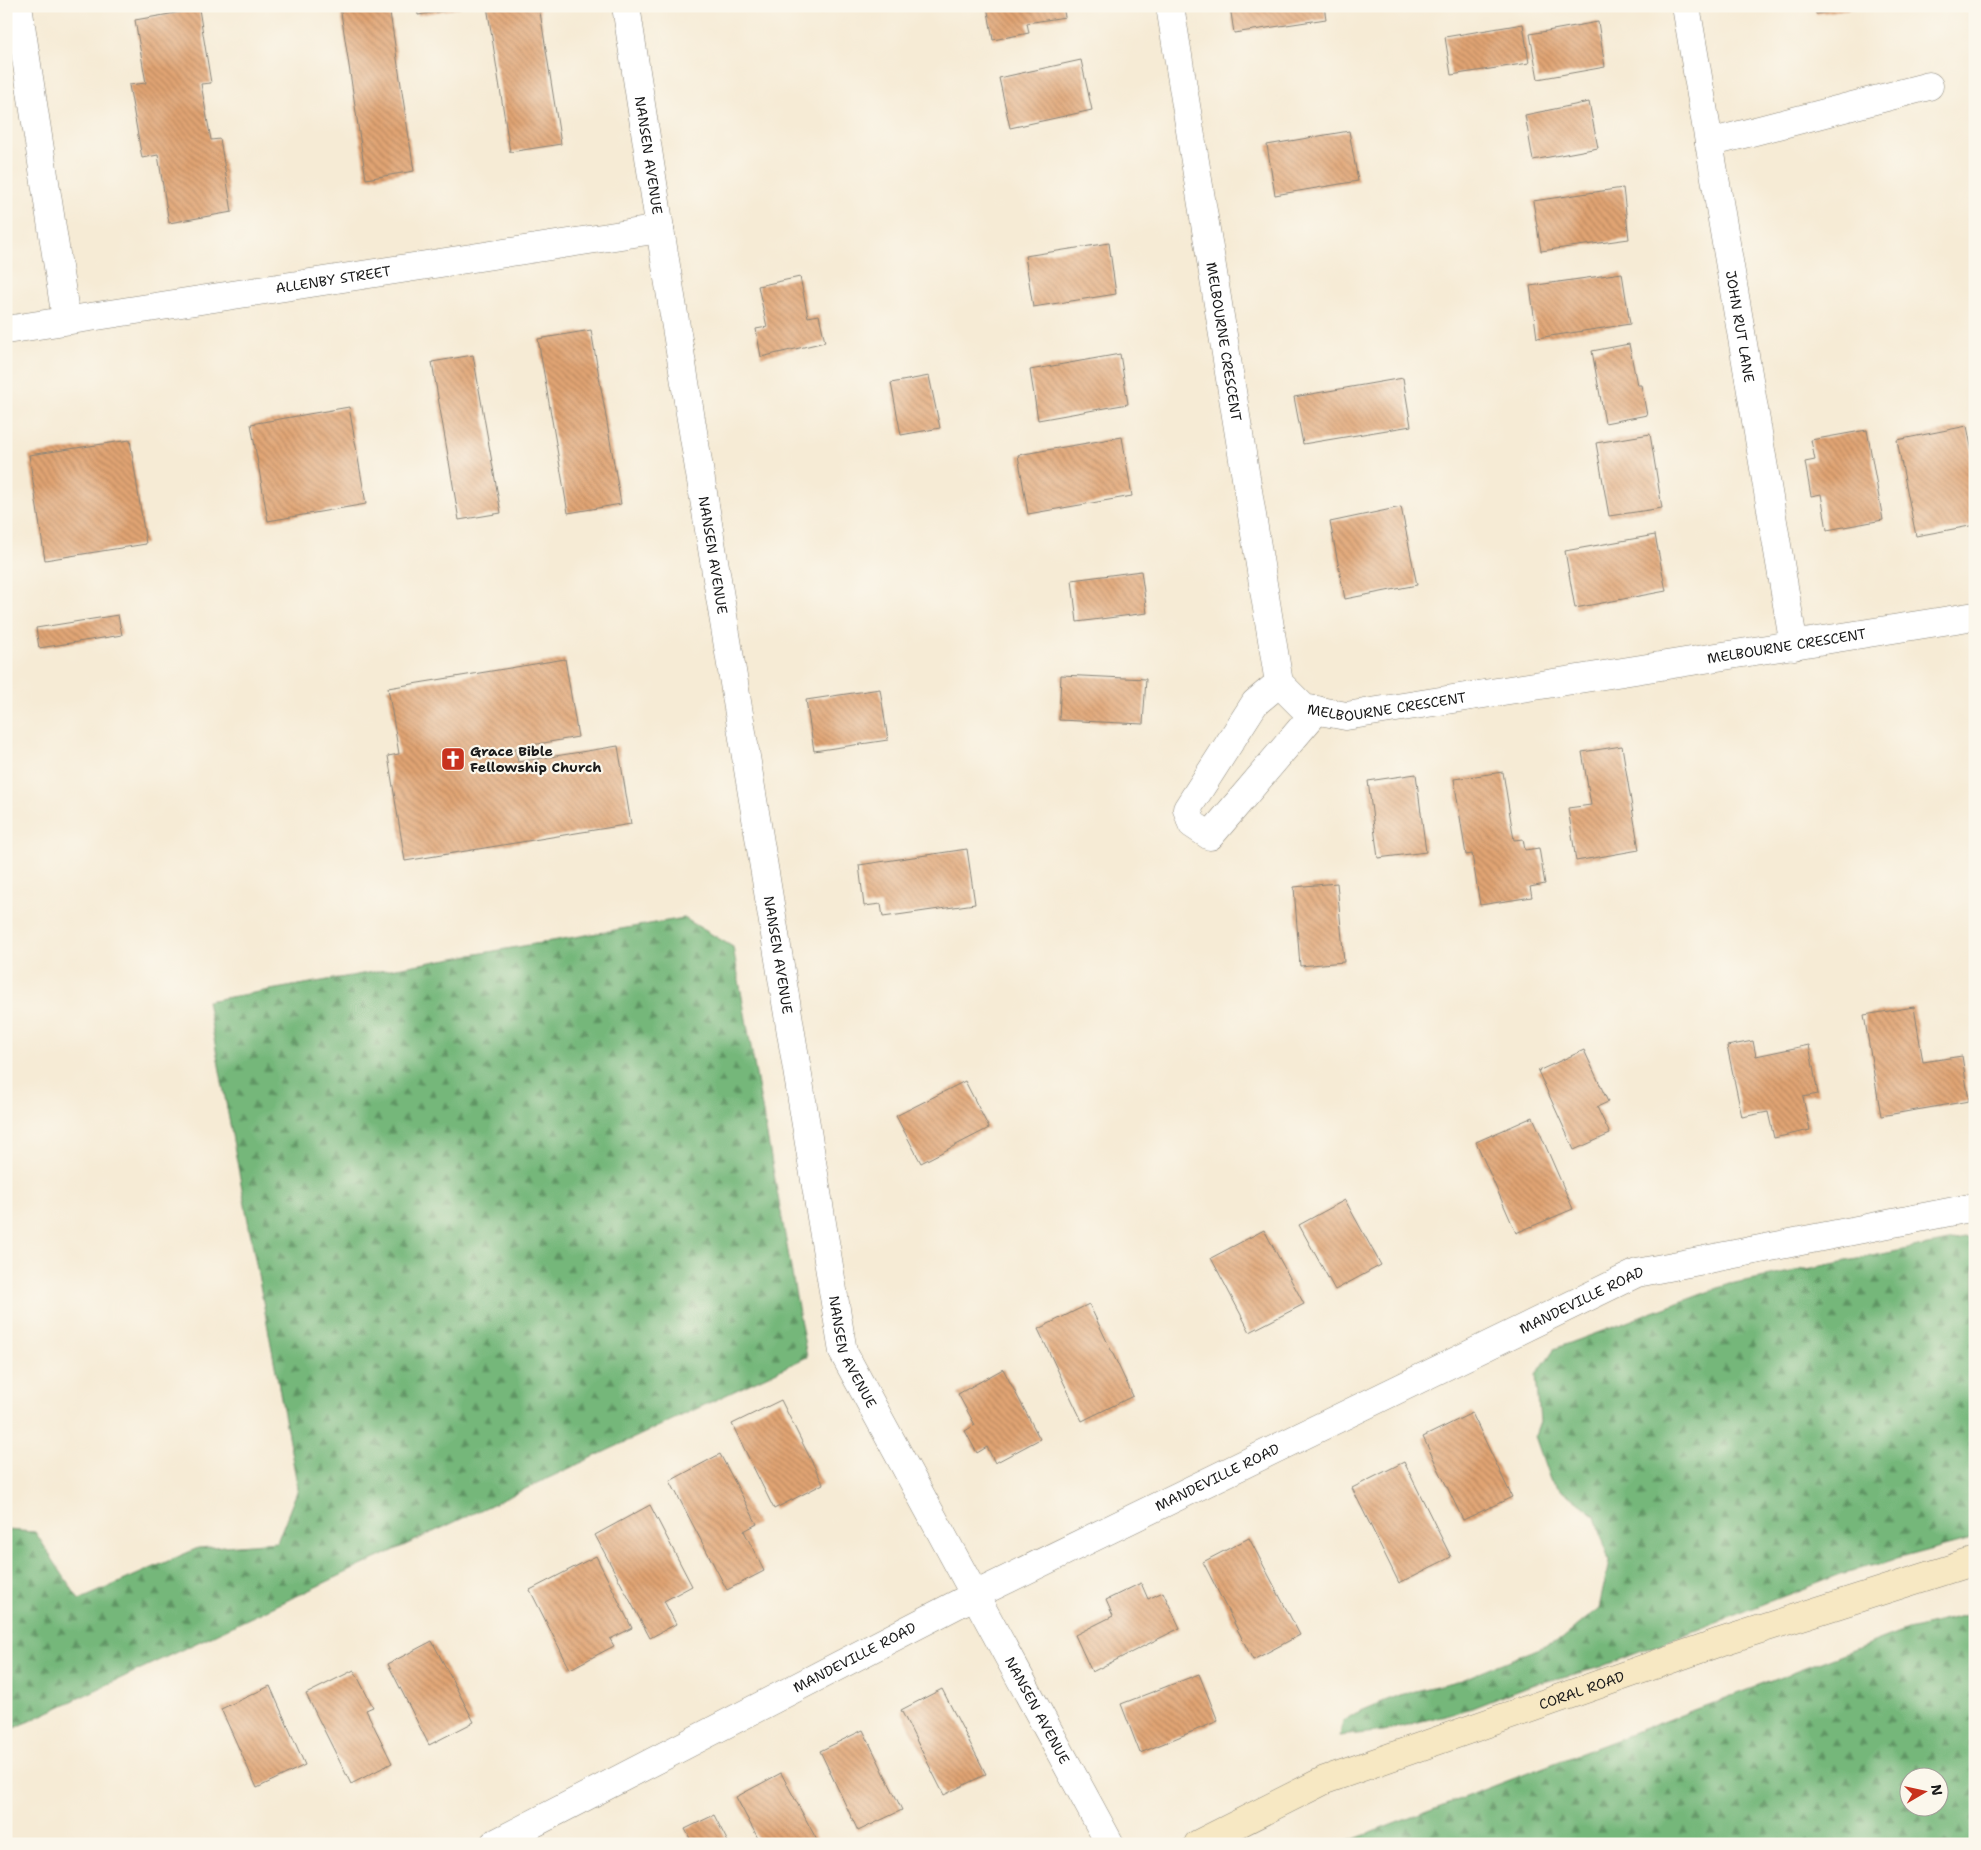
<svg xmlns="http://www.w3.org/2000/svg" width="1981" height="1850" font-family="'Shantell Sans',sans-serif">
	<style>
		.forest { fill: url(#forest-firs); stroke: #486a4b; fill-rule: evenodd }
		.building { fill: url(#building-back-hatch) }
		.lines { fill: none; stroke-linecap: round; stroke-linejoin: round }
		.minor-casing { stroke: #898478; stroke-width: 29 }
		.secondary-casing { stroke: #898478; stroke-width: 29 }
		.minor { stroke: #fff; stroke-width: 28 }
		.secondary { stroke: #f7e8c3; stroke-width: 28 }
		.labels { text-anchor: middle; stroke-width: 4.5; stroke-linejoin: round; paint-order: stroke }
		.street-label { font-size: 14px; fill: #1c1c1c; stroke: #fbf7ec }
		.poi-label { font-size: 14px; font-weight: bold; fill: #1c1c1c; stroke: #fbf7ec; text-anchor: start }
	</style>
	<defs>
		<pattern id="forest-firs" width="22" height="20" patternUnits="userSpaceOnUse" patternTransform="scale(1.25)"><rect width="22" height="20" fill="#75b77a"/><path d="M5 1l3.5 6h-7zM16 11l3.5 6h-7z" fill="#5f9463"/></pattern>
		<pattern id="building-back-hatch" width="6" height="6" patternUnits="userSpaceOnUse" patternTransform="scale(1.25)"><rect width="6" height="6" fill="#e1a473"/><path d="M-1 5l2 2M0 0l6 6M5-1l2 2" fill="none" stroke="#b6855e"/></pattern>
	</defs>
	<rect width="100%" height="100%" fill="#fbf7ec"/>
	<filter id="ink" filterUnits="userSpaceOnUse"><feTurbulence type="fractalNoise" baseFrequency=".02" numOctaves="2"/><feDisplacementMap in="SourceGraphic" scale="10" xChannelSelector="R" yChannelSelector="G"/><feConvolveMatrix kernelMatrix="1 2 1 2 8 2 1 2 1" color-interpolation-filters="sRGB"/></filter>
	<filter id="wash" filterUnits="userSpaceOnUse"><feTurbulence type="fractalNoise" baseFrequency=".0096" numOctaves="4" result="noise"/><feDisplacementMap in="SourceGraphic" scale="20" xChannelSelector="R" yChannelSelector="G"/><feGaussianBlur stdDeviation="1.12" result="paint"/><feColorMatrix in="noise" values="0 0 0 0 0 0 0 0 0 0 0 0 0 0 0 0 0 1.4 0 .05"/><feComposite in="paint" operator="in"/></filter>
	<g filter="url(#wash)">
		<rect width="100%" height="100%" fill="#f6ebd5"/>
		<path class="forest" d="M684,918L733,947L807,1357L6,1732V1530L35,1532L79,1600L198,1548L277,1542L298,1489L207,1001Z
			M1964,1238L1975,1241V1538L1841,1574L1601,1667L1528,1686L1472,1708L1384,1731L1340,1736L1343,1721L1356,1713L1399,1695L1461,1680L1562,1639L1599,1608L1609,1562L1596,1516L1550,1480L1535,1436L1540,1422L1536,1375L1554,1349L1729,1284Z
			M1975,1613V1844H1341L1908,1629ZM1908,1778H1938V1808H1908Z"/>
		<g id="blocks">
			<path class="building" d="M340,6H389L414,171L366,179Z
				M417,6H461V8L418,15Z
				M487,6H539L561,144L510,152Z
				M987,6H1063L1065,17L1027,23L1029,33L993,40Z
				M1230,6H1324L1326,19L1234,33Z
				M1815,6H1862V7L1816,14Z
				M199,9L211,83L201,84L211,140L220,139L232,212L169,223L158,155L142,158L129,85L146,83L135,20Z
				M1598,22L1605,67L1538,79L1530,34Z
				M1523,24L1529,63L1451,75L1445,37Z
				M1081,60L1092,110L1010,128L999,78Z
				M1589,102L1598,148L1533,160L1525,115Z
				M1349,131L1358,181L1275,195L1267,145Z
				M1623,188L1629,239L1541,251L1533,201Z
				M1109,243L1116,294L1033,307L1025,256Z
				M1622,273L1630,324L1537,338L1530,286Z
				M800,277L808,317L819,315L825,342L761,357L756,329L767,327L758,286Z
				M591,330L621,504L568,513L538,339Z
				M1629,344L1637,385H1641L1647,415L1605,423L1592,351Z
				M1120,354L1128,404L1038,420L1030,370Z
				M473,355L501,513L459,520L432,362Z
				M929,376L940,428L901,435L891,383Z
				M1403,378L1411,426L1303,444L1294,397Z
				M349,407L366,504L268,521L251,424Z
				M1967,426L1975,467V525L1916,536L1897,440Z
				M1867,430L1883,520L1827,530L1821,494L1811,496L1805,462L1815,460L1811,440Z
				M1650,434L1662,508L1609,516L1596,443Z
				M1122,437L1132,496L1028,514L1018,455Z
				M130,440L146,544L45,560L29,455Z
				M1401,507L1417,585L1345,599L1330,522Z
				M1655,535L1666,591L1575,608L1565,551Z
				M1141,571L1147,613L1077,622L1072,580Z
				M118,615L122,635L39,648L36,628Z
				M565,659L578,737L515,748L518,762L618,746L631,824L405,861L388,756L399,754L388,688Z
				M1061,675L1146,679L1143,724L1059,720Z
				M880,689L888,740L814,751L806,700Z
				M1622,746L1639,850L1576,861L1568,808L1591,805L1582,752Z
				M1503,772L1514,840L1523,839L1525,850L1539,848L1545,884L1530,887L1532,897L1480,905L1472,854L1466,855L1454,779Z
				M1416,774L1426,852L1378,858L1368,781Z
				M967,849L975,904L883,917L881,904L864,906L859,865Z
				M1337,883L1344,962L1300,966L1294,887Z
				M1914,1007L1923,1062L1962,1056L1969,1101L1881,1116L1864,1015Z
				M1753,1041L1756,1056L1809,1045L1818,1094L1803,1097L1810,1130L1774,1138L1768,1112L1742,1117L1727,1046Z
				M1584,1050L1608,1102L1597,1107L1610,1134L1574,1150L1538,1071Z
				M965,1081L989,1128L921,1163L896,1116Z
				M1533,1117L1573,1209L1516,1233L1476,1142Z
				M1345,1200L1381,1265L1335,1290L1299,1225Z
				M1264,1230L1304,1304L1250,1332L1211,1258Z
				M1089,1304L1133,1396L1082,1421L1038,1329Z
				M1003,1369L1040,1439L995,1463L987,1447L977,1453L965,1431L975,1425L958,1394Z
				M781,1400L823,1484L774,1509L732,1424Z
				M1472,1413L1512,1497L1463,1520L1423,1437Z
				M720,1454L757,1524L744,1531L764,1571L727,1590L670,1481Z
				M1404,1462L1451,1557L1399,1583L1352,1488Z
				M650,1505L692,1586L664,1601L676,1624L650,1638L595,1535Z
				M1249,1538L1300,1635L1253,1660L1203,1562Z
				M596,1556L632,1628L610,1639L614,1646L570,1669L530,1590Z
				M1141,1583L1148,1599L1163,1592L1180,1628L1092,1672L1075,1635L1113,1616L1106,1600Z
				M432,1641L474,1722L429,1745L388,1664Z
				M354,1670L373,1707L366,1710L392,1763L351,1784L306,1694Z
				M1199,1674L1218,1721L1140,1753L1121,1704Z
				M270,1686L305,1765L257,1788L221,1709Z
				M942,1689L986,1774L944,1795L901,1710Z
				M863,1730L902,1810L858,1831L820,1751Z
				M781,1773L819,1844H761L736,1797Z
				M714,1815L729,1844H693L685,1829Z"/>
		</g>
	</g>
	<g filter="url(#ink)">
		<use href="#blocks" fill-opacity="0" stroke="#898478" stroke-width="1"/>
		<g class="lines">
			<defs>
				<g id="minor">
					<path d="M18,6L66,319"/>
					<path id="s1" d="M626,6L660,229L843,1352L1110,1844"/>
					<path id="s2" d="M1170,6L1279,683L1304,708L1346,716L1975,616"/>
					<path id="s3" d="M1686,6L1794,646"/>
					<path d="M1709,143L1929,86"/>
					<path id="s4" d="M6,330L660,229"/>
					<path d="M1279,683L1255,703L1187,809L1192,824L1210,836L1317,710"/>
					<path id="s5" d="M494,1844L975,1595L1637,1273L1975,1207"/>
				</g>
				<g id="secondary">
					<path id="s6" d="M1198,1844L1325,1780L1720,1642L1975,1561"/>
				</g>
			</defs>
			<use href="#minor" class="minor-casing"/>
			<use href="#secondary" class="secondary-casing"/>
			<use href="#minor" class="minor"/>
			<use href="#secondary" class="secondary"/>
		</g>
	</g>
	<defs>
		<symbol id="church-square" viewBox="-11 -11 22 22"><rect x="-9" y="-9" width="18" height="18" rx="4" fill="#c8321e" stroke="#fbf7ec"/><path d="M-1.2-6h2.4v3.5h3.3v2.4h-3.3V6h-2.4V-.1h-3.3v-2.4h3.3Z" fill="#fff"/></symbol>
	</defs>
	<g fill-rule="evenodd">
		<use href="#church-square" x="439" y="745" width="28" height="28"/>
	</g>
	<g class="labels">
		<g class="street-label">
			<text dy="5" stroke="none"><textPath href="#s1" startOffset="151">NANSEN AVENUE</textPath></text>
			<text dy="5" stroke="none"><textPath href="#s4" startOffset="331">ALLENBY STREET</textPath></text>
			<text dy="5" stroke="none"><textPath href="#s3" startOffset="325">JOHN RUT LANE</textPath></text>
			<text dy="5" stroke="none"><textPath href="#s2" startOffset="340">MELBOURNE CRESCENT</textPath></text>
			<text dy="5" stroke="none"><textPath href="#s1" startOffset="556">NANSEN AVENUE</textPath></text>
			<text dy="5" stroke="none"><textPath href="#s2" startOffset="1210">MELBOURNE CRESCENT</textPath></text>
			<text dy="5" stroke="none"><textPath href="#s2" startOffset="805">MELBOURNE CRESCENT</textPath></text>
			<text dy="5" stroke="none"><textPath href="#s1" startOffset="961">NANSEN AVENUE</textPath></text>
			<text dy="5" stroke="none"><textPath href="#s5" startOffset="1216">MANDEVILLE ROAD</textPath></text>
			<text dy="5" stroke="none"><textPath href="#s1" startOffset="1366">NANSEN AVENUE</textPath></text>
			<text dy="5" stroke="none"><textPath href="#s5" startOffset="811">MANDEVILLE ROAD</textPath></text>
			<text dy="5" stroke="none"><textPath href="#s5" startOffset="406">MANDEVILLE ROAD</textPath></text>
			<text dy="5" stroke="none"><textPath href="#s6" startOffset="414">CORAL ROAD</textPath></text>
			<text dy="5" stroke="none"><textPath href="#s1" startOffset="1771">NANSEN AVENUE</textPath></text>
		</g>
		<g class="poi-label">
			<text x="470" y="756">Grace Bible<tspan x="470" dy="16">Fellowship Church</tspan></text>
		</g>
	</g>
	<rect width="1981" height="1850" fill="none" stroke="#fbf7ec" stroke-width="25"/>
	<g transform="translate(1924 1792) rotate(81)"><circle r="24" fill="#fbf7ec" stroke="#a29f99"/>
	<path d="M0-4L9 19L0 12L-9 19Z" fill="#c8321e"/>
	<text y="-8" font-size="14" font-weight="bold" text-anchor="middle" fill="#1c1c1c">N</text>
	</g>
</svg>
